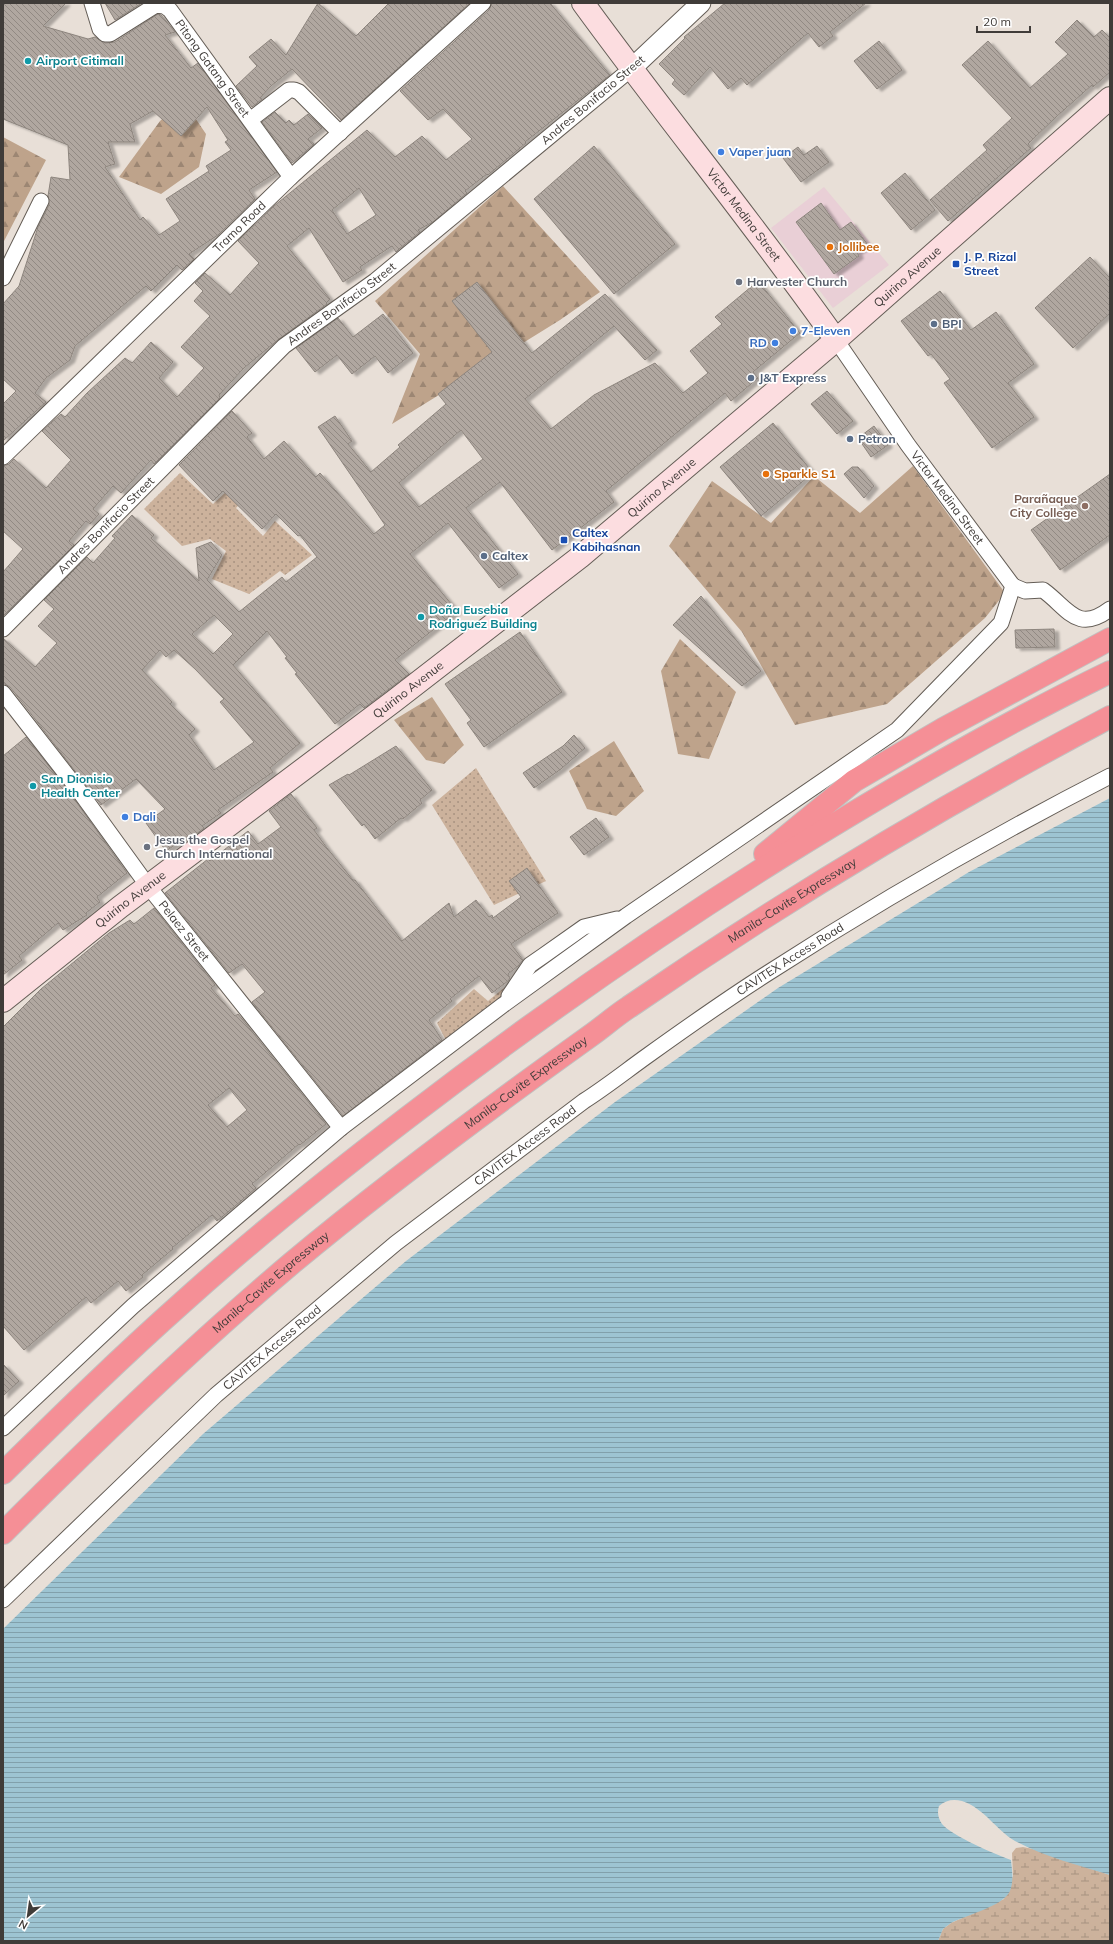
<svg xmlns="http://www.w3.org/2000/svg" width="1113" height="1944" font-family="Mulish,sans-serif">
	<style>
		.commercial { fill: #e9cfd6 }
		.grass { fill: url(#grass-dots) }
		.forest { fill: url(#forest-firs) }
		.wetland { fill: url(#wetland-marsh) }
		.water { fill: url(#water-rules) }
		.building { fill: url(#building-back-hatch); stroke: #8d857e; fill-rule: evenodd; filter: url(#shadow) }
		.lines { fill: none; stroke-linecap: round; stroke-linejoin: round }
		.minor-casing { stroke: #645d56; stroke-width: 17 }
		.tertiary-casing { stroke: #645d56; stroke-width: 21 }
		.secondary-casing { stroke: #645d56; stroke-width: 24 }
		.motorway-casing { stroke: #c2c1c0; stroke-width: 24 }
		.minor { stroke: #fff; stroke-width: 15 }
		.tertiary { stroke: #fff; stroke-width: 19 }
		.secondary { stroke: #fcdde0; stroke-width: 22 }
		.motorway { stroke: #f58f96; stroke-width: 22 }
		.culture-dot { fill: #0f9aa8; stroke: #fff; stroke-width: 1.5 }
		.shop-dot { fill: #3f7fe0; stroke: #fff; stroke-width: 1.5 }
		.food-dot { fill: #e8710a; stroke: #fff; stroke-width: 1.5 }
		.transit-dot { fill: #1a4fb4; stroke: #fff; stroke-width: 1.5 }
		.worship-dot { fill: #6b7280; stroke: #fff; stroke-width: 1.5 }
		.service-dot { fill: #5c6f8a; stroke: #fff; stroke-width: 1.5 }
		.education-dot { fill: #8d6e63; stroke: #fff; stroke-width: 1.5 }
		.labels { text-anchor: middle; stroke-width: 3.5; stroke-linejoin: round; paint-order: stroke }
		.culture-label { font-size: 12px; font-weight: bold; fill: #0d838f; stroke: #fff; text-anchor: start }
		.street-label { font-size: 12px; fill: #403c39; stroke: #fff }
		.shop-label { font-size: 12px; font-weight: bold; fill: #366cbe; stroke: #fff; text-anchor: start }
		.food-label { font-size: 12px; font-weight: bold; fill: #c56008; stroke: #fff; text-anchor: start }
		.transit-label { font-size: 12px; font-weight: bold; fill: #164399; stroke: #fff; text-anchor: start }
		.worship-label { font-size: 12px; font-weight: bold; fill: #5b616d; stroke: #fff; text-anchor: start }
		.service-label { font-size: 12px; font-weight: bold; fill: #4e5e75; stroke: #fff; text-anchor: start }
		.education-label { font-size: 12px; font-weight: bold; fill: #785e54; stroke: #fff; text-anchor: end }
	</style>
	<defs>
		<pattern id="grass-dots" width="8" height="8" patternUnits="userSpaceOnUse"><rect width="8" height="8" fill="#ccb29c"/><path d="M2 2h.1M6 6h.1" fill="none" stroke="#a79280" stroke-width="1.8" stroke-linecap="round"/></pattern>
		<pattern id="forest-firs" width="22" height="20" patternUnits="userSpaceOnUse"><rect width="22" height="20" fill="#bea38b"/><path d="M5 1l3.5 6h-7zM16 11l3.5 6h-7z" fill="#9c8673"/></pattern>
		<pattern id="wetland-marsh" width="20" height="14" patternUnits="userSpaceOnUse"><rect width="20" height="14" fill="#ccb29c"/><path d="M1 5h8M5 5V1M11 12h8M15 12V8" fill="none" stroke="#a79280"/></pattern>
		<pattern id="water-rules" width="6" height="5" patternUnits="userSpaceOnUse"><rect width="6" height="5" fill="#9dc4d2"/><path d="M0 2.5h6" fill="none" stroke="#81a0ab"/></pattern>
		<pattern id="building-back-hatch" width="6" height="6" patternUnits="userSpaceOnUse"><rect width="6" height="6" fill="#b0a7a0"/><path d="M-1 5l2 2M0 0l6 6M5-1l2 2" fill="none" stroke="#918983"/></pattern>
		<filter id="shadow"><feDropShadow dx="4.5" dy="2.5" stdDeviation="1" flood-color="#0004"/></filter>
	</defs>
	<rect width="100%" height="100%" fill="#e8dfd7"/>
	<path class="commercial" d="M824,187L889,265L833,308L771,228Z"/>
	<path class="grass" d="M180,473L213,504L239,480L250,493L236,508L263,536L275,521L312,555L285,575L280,571L249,594L212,579L226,551L210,539L182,546L144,509Z
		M476,768L546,881L494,905L432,805Z
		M505,987L509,993L448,1044L437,1023L474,989L488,1001Z"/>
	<path class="forest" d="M183,100L206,134L199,167L161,194L119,177L160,121Z
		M3,137L46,160L3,243Z
		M503,186L600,292L560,320L392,424L420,354L375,301Z
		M913,466L1005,593L985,618L887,704L795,725L742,632L669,546L712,481L771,523L814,476L860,513Z
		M680,639L736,692L709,759L678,754L661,671Z
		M432,697L464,745L444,764L426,760L394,720Z
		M614,741L644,791L616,816L587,809L569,771Z"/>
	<path class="wetland" d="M1023,1847L1033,1849L1110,1875V1941H938L943,1929L951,1923L1004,1899L1013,1876L1012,1853L1016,1848Z"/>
	<path class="water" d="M1110,798V1875C1080,1866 1043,1856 1015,1841C996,1830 984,1808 962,1801C953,1799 946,1800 939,1806C937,1812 938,1818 942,1824C952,1836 995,1854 1011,1860C1012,1870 1014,1881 1010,1891C1002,1907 966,1915 951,1923L943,1929L938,1941H3V1629L203,1434L406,1261L615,1102L778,988L969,872Z"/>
	<path class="building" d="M3,3H66L43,26L88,39L95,37L105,43L115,42L158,14L161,15L175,32L165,35L191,68L198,63L277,172L249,190L255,199L218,235L189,254L194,259L182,270L177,265L151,291L146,286L75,346L70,360L46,378L35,393L46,402L3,441V404L16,391L3,379V304L19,286L38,227L49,205L48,196L51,177L70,180L68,145L3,119ZM207,107L228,140L225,142L231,150L206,166L209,171L166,199L180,221L159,235L143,217L140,220L105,167L115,164L108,142H135L130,124L153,111L181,136Z
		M105,3H142L115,20Z
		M318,3L356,36L389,3H470L341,120L292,69L271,86L260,98L262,99L252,107L236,86L257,66L249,57L271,39L286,55Z
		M492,3H550L610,75L525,142L526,143L488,175L487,174L465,191L467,193L433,222L418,230L420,232L399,249L396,252L392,246L360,267L362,270L343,282L309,228L287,246L330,299L326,303L327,304L279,339L244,368L219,395L220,398L154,464L151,460L121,493L113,486L93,509L99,514L90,524L86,521L69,541L74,545L3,616V572L23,549L3,531V466L9,464L14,459L46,488L71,460L42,431L61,414L65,417L87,393L125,358L132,363L151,342L173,362L159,378L177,397L204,368L181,347L210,316L194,301L203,291L195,283L205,273L230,295L259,263L238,241L274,206L367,130L395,157L422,136L446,160L472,139L443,109L428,120L400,91L489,10ZM359,188L376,215L347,234L332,210Z
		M725,3H866L830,32L833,36L819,47L808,33L747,85L741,78L728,89L710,67L684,95L672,84L675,80L659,64L685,38L684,37Z
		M1077,20L1094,37L1102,30L1110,38V72L1093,87L1092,85L1056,117L1028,144L1031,148L948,221L930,200L987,150L983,145L1012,118L962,65L988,41L1030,88L1068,54L1055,42Z
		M879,41L902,70L877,89L854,61Z
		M275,112L286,123L289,120L294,125L308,114L322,128L308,139L314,144L292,163L262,122Z
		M594,146L675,244L614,294L534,199Z
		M817,146L829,162L801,182L783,158L798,147L804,155Z
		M905,173L935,210L911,230L881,193Z
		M821,203L840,230L851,222L868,245L857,252L859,256L834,274L796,222Z
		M1090,257L1110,278V313L1073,348L1035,308Z
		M758,281L800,333L753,372L758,378L731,401L725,393L606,491L614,502L552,550L500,482L466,508L518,574L499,588L448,523L410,554L457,611L395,660L409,674L364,708L360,704L335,724L295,674L297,673L285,658L287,657L267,631L233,665L300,743L270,768L273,772L218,810L221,813L202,826L204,828L190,839L188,836L166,851L146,823L165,809L136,779L101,805L25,706L10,687L3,683V638L35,667L57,643L38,626L54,609L44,600L87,557L93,563L115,538L112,536L132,515L154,535L151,538L199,581L196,548L211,542L222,555L207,580L239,612L282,577L286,582L317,557L300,535L298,536L276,514L262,529L223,491L213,501L179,465L232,411L252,433L247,437L264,459L284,441L316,477L320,473L374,534L385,525L318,427L335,416L352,441L348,444L371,472L400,447L398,445L446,404L438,394L492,352L452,301L477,282L532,353L605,294L657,350L645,360L614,326L525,399L551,429L594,395L655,363L683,393L708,373L690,351L722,324L715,317ZM461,430L483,459L419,507L399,483ZM214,615L233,634L213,654L192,634ZM160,650L166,657L174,650L195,669L224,699L220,702L254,742L214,770L189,735L195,729L170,704L172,702L142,670Z
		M940,291L971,330L996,312L1034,364L1008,383L1034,417L992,448L944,383L950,379L931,354L928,356L901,321Z
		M383,314L413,353L388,373L375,356L352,374L337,355L315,372L296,348L338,318L353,337Z
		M827,391L853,421L837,434L811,404Z
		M773,423L813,473L761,516L720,467Z
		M874,426L888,445L871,457L858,438Z
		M852,467H858L874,486L864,498L844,474Z
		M1110,474V535L1060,570L1031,530Z
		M701,596L761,671L742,686L673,625Z
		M1054,629L1055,647L1016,648L1015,630Z
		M520,632L562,692L484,747L467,723L471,720L445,684Z
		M574,735L585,748L561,769L534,788L523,773L563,746Z
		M26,737L70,793L127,873L97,897L100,902L86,913L87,915L63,930L58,923L19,956L22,960L3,975V756Z
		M396,746L432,790L420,800L422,803L403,819L401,818L375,839L364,824L362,826L329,785L348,774L349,775Z
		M291,794L317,828L314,830L327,848L353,880H355L402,941L449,903L454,917L476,900L489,917L492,915L493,918L521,897L509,881L527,868L558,913L511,944L523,960L518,966L508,974L510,978L508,981L492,993L479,976L450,999L452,1001L429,1020L442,1040L343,1116L252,1002L265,992L242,964L229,973L165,893L208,859L210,861L248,831L258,844L281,827L269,811Z
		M596,818L609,837L584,855L570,837Z
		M154,908L215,985L211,988L235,1016L238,1014L326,1124L300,1145L299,1144L252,1184L256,1188L234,1207L217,1221L212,1215L172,1248L173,1249L142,1275L143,1277L126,1291L118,1281L91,1303L86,1297L24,1350L3,1326V1027L41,989L109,933L130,920L134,924ZM229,1088L247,1110L227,1127L208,1105Z
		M3,1364L19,1381L3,1396Z"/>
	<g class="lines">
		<defs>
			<g id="minor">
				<path id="s1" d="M92,3L100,29L105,34H110L156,5L164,6L170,10L291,177"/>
				<path d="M250,120L289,90H294L299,92L340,133"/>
				<path d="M3,278L41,201"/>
				<path id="s2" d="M836,340L908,445L1013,586"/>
				<path id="s3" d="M3,457L291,177L483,3"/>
				<path d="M1013,586L1025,591L1043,590C1068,608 1077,634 1110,609"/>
				<path id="s4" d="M3,629L284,346L375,281L631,69"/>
				<path id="s5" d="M3,693L77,788L148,886L341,1128"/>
				<path d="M509,996L530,965L543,956L584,927L617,919"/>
				<path d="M3,1428L133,1306L341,1128L503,1005L626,916L897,730L1001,623L1013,586"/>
				<path id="s6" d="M3,1600L216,1395L396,1243L584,1101C606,1087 626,1071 647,1056C686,1028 727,999 768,973C878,902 993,836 1110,776"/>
			</g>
			<path id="tertiary" d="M631,69L701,3"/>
			<g id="secondary">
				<path id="s7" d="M583,3C666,117 755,225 836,340"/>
				<path id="s8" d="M3,1001L120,907L394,701L580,557L836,340L1110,98"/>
			</g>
			<g id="motorway">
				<path d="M765,854L854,781L943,729L1110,639"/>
				<path d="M3,1473C62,1415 121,1357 183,1302C255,1237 330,1177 407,1118C529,1024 655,936 786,854C891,789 999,726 1110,672"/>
				<path id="s9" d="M3,1533C96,1440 191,1348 292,1263C388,1183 488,1109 590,1036C603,1027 615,1016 629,1007C783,901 945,804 1110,717"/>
			</g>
		</defs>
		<use href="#minor" class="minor-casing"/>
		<use href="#tertiary" class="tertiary-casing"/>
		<use href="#secondary" class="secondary-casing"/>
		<use href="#motorway" class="motorway-casing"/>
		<use href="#minor" class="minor"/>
		<use href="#tertiary" class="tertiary"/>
		<use href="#secondary" class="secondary"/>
		<use href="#motorway" class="motorway"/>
	</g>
	<g class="culture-dot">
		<circle cx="28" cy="61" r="4"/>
		<circle cx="421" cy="617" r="4"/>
		<circle cx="33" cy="786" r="4"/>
	</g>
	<g class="shop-dot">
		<circle cx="721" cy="152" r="4"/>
		<circle cx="793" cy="331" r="4"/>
		<circle cx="775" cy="343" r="4"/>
		<circle cx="125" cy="817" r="4"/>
	</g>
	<g class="food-dot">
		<circle cx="830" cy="247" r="4"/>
		<circle cx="766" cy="474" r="4"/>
	</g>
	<g class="transit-dot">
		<rect x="952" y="260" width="8" height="8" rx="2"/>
		<rect x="560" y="536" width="8" height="8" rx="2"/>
	</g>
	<g class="worship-dot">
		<circle cx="739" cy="282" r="4"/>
		<circle cx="147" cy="847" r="4"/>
	</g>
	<g class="service-dot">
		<circle cx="934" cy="324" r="4"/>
		<circle cx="751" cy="378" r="4"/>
		<circle cx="850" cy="439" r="4"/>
		<circle cx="484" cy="556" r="4"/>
	</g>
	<circle class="education-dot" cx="1085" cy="506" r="4"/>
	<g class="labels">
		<g class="culture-label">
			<text x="36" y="65">Airport Citimall</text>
			<text x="429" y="614">Doña Eusebia<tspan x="429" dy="14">Rodriguez Building</tspan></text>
			<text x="41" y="783">San Dionisio<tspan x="41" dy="14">Health Center</tspan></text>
		</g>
		<g class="street-label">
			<text dy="4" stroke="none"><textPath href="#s1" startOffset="181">Pitong Gatang Street</textPath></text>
			<text transform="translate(593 100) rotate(-40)" y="4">Andres Bonifacio Street</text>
			<text dy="4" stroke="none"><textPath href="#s7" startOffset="266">Victor Medina Street</textPath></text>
			<text dy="4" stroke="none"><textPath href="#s3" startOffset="330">Tramo Road</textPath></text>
			<text dy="4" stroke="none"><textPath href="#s8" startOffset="1159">Quirino Avenue</textPath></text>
			<text dy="4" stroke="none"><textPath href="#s4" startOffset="470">Andres Bonifacio Street</textPath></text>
			<text dy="4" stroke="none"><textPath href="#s8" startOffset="835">Quirino Avenue</textPath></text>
			<text dy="4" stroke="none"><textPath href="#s2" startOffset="193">Victor Medina Street</textPath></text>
			<text dy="4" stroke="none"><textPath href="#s4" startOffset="146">Andres Bonifacio Street</textPath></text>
			<text dy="4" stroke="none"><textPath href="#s8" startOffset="511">Quirino Avenue</textPath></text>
			<text dy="4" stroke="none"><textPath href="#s8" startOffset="163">Quirino Avenue</textPath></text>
			<text dy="4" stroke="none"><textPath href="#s9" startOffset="1014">Manila–Cavite Expressway</textPath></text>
			<text dy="4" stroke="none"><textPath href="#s5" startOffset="299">Pelaez Street</textPath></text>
			<text dy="4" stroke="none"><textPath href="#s6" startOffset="1017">CAVITEX Access Road</textPath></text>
			<text dy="4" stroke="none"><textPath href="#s9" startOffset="691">Manila–Cavite Expressway</textPath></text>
			<text dy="4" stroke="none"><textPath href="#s6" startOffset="693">CAVITEX Access Road</textPath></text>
			<text dy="4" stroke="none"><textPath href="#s9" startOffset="367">Manila–Cavite Expressway</textPath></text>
			<text dy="4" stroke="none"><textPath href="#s6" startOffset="369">CAVITEX Access Road</textPath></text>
		</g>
		<g class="shop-label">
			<text x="729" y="156">Vaper juan</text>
			<text x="801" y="335">7-Eleven</text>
			<text x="767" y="347" text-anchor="end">RD</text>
			<text x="133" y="821">Dali</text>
		</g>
		<g class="food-label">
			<text x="838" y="251">Jollibee</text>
			<text x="774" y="478">Sparkle S1</text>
		</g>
		<g class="transit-label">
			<text x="964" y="261">J. P. Rizal<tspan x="964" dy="14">Street</tspan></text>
			<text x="572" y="537">Caltex<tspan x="572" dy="14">Kabihasnan</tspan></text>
		</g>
		<g class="worship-label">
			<text x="747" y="286">Harvester Church</text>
			<text x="155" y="844">Jesus the Gospel<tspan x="155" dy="14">Church International</tspan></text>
		</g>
		<g class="service-label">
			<text x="942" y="328">BPI</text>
			<text x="759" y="382">J&amp;T Express</text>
			<text x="858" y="443">Petron</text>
			<text x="492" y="560">Caltex</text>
		</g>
		<g class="education-label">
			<text x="1077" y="503">Parañaque<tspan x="1077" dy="14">City College</tspan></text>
		</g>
	</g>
	<rect width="1113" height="1944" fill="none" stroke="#403c39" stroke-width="8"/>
	<g transform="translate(28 1916) rotate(209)" stroke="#ffffff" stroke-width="3" paint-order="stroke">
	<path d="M0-3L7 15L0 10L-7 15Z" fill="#403c39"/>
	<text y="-6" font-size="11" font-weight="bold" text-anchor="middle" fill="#403c39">N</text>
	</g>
	<path d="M977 26v6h53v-6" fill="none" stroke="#403c39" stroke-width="2"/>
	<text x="983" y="26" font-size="12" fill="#403c39" stroke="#ffffff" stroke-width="3" paint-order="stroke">20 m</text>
</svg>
